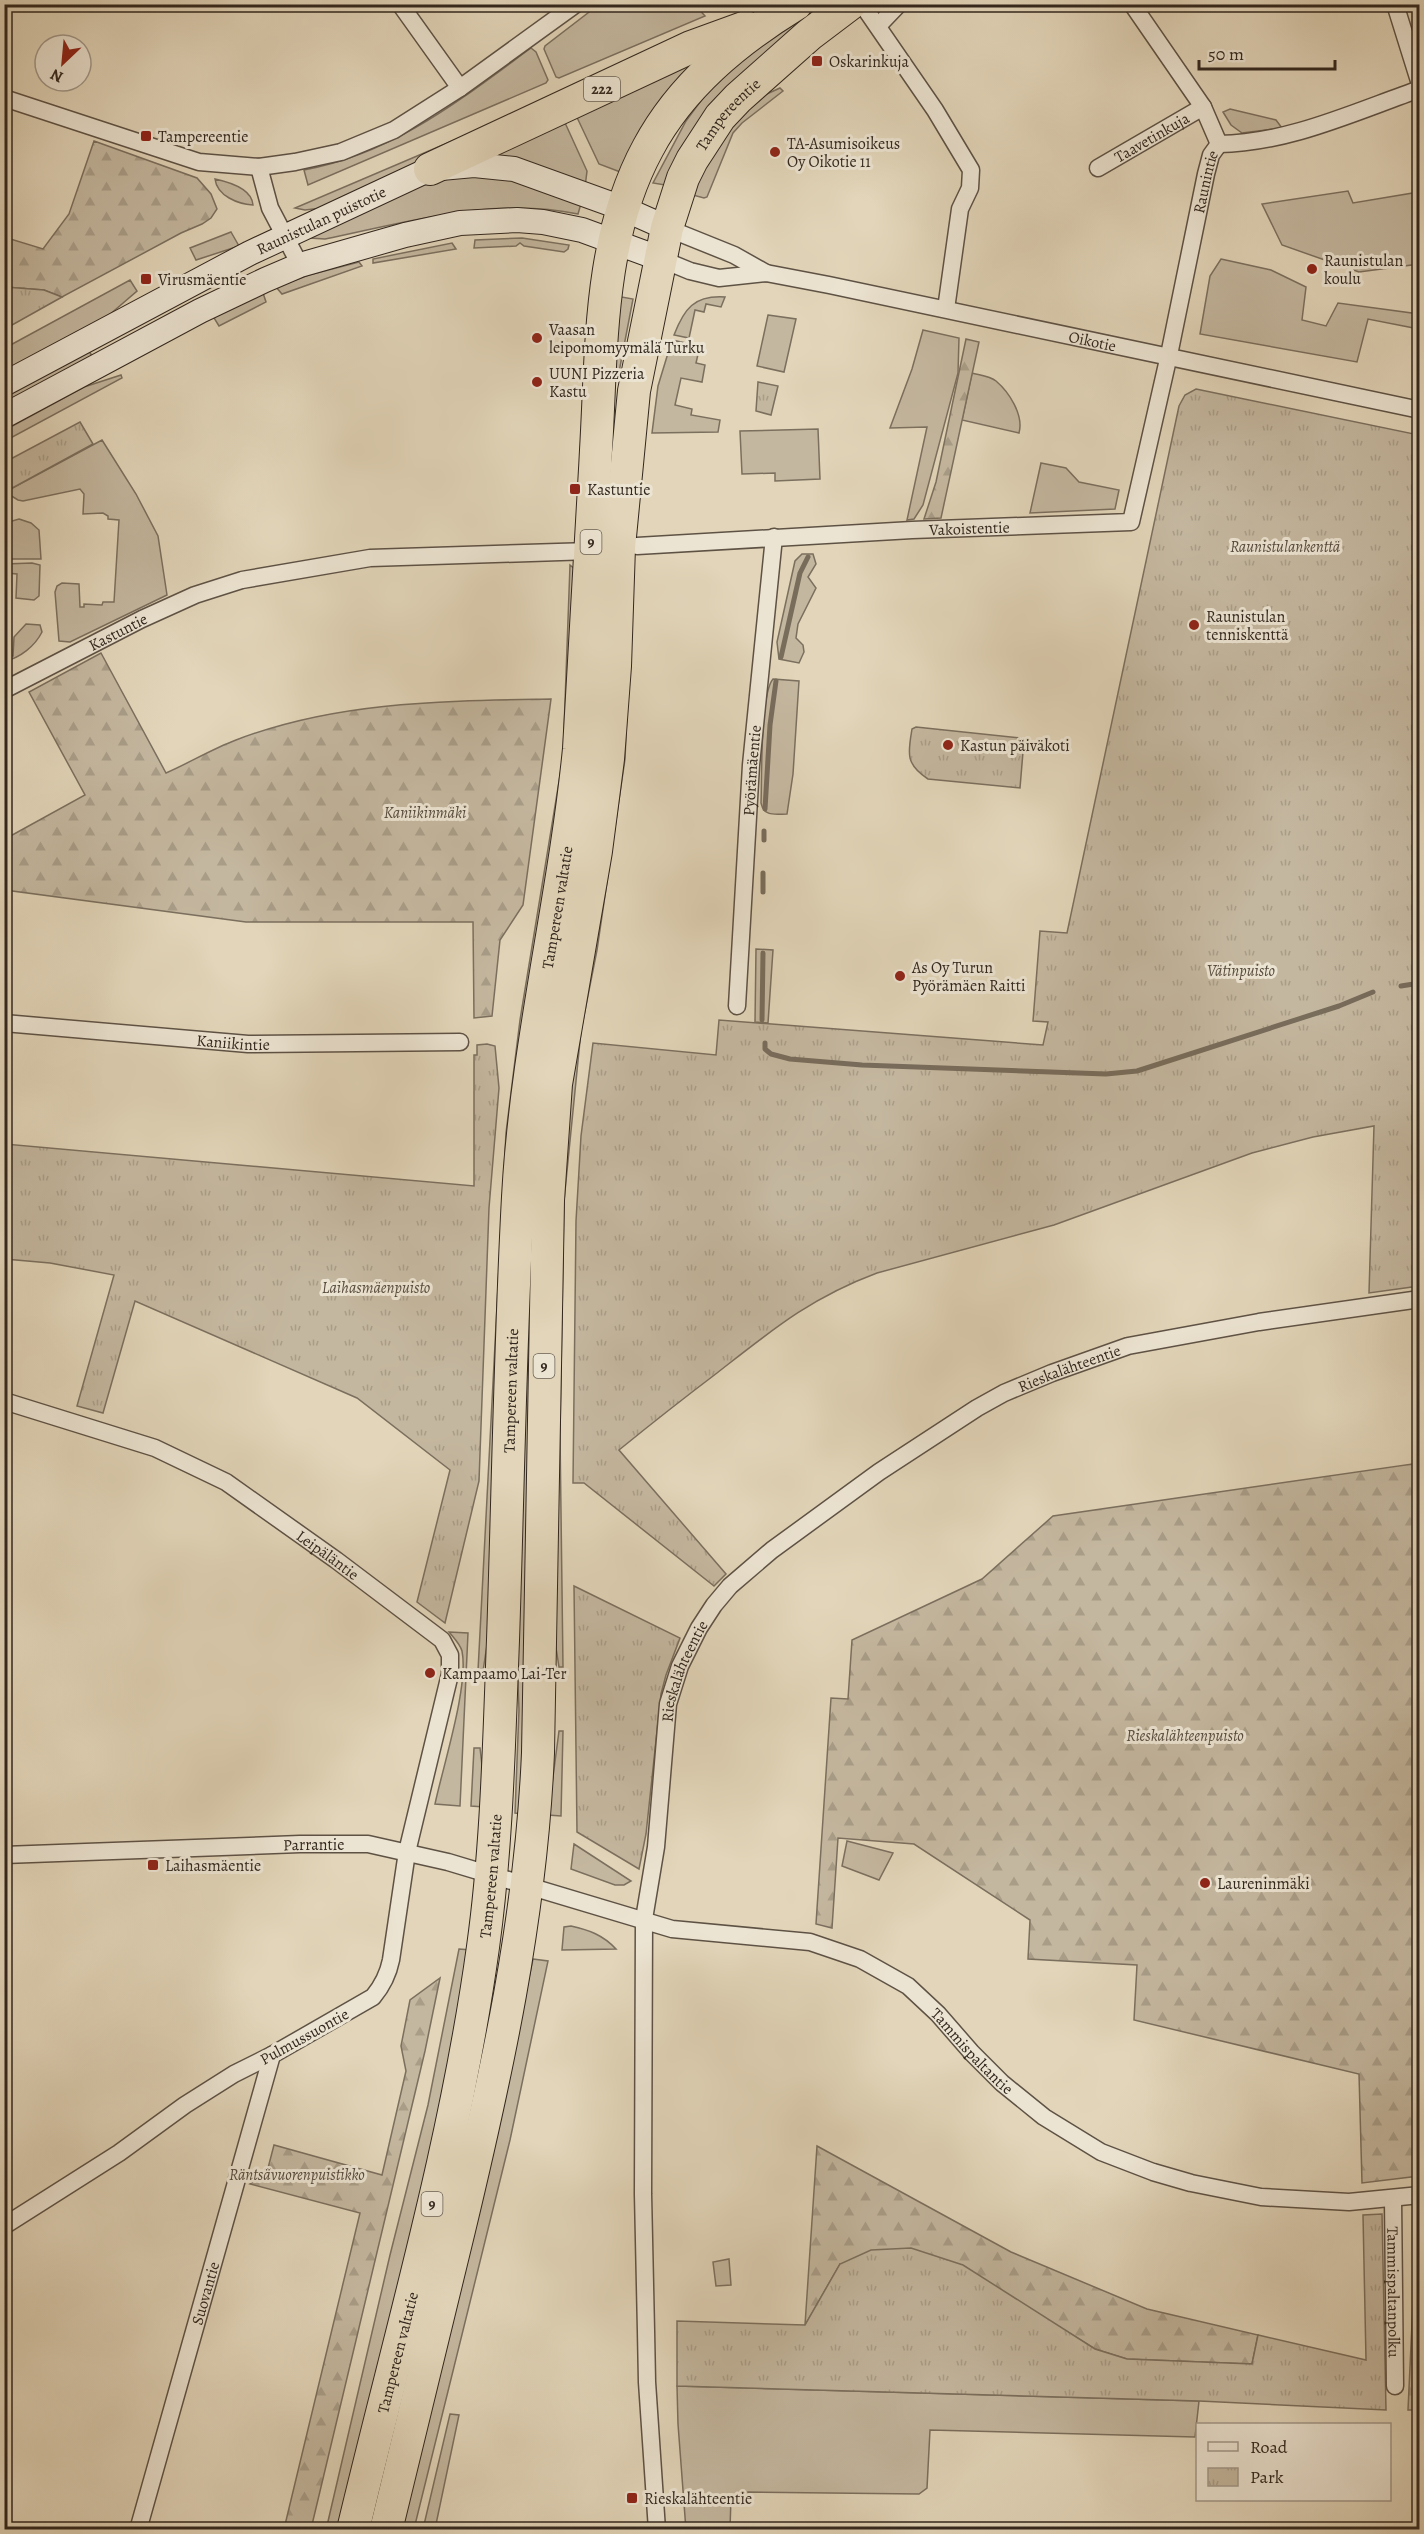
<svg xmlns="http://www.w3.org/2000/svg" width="1424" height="2534" font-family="Alegreya,serif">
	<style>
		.green { fill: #c4b79f; stroke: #7b6f5e; stroke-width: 1.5 }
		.forest { fill: url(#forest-firs); stroke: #7b6f5e; stroke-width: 1.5 }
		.park { fill: url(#park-tufts); stroke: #7b6f5e; stroke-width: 1.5 }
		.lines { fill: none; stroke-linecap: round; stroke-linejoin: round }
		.stream { stroke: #786c5b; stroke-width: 5 }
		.street-casing { stroke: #5e5245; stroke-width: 19 }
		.secondary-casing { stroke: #32271e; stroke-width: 26 }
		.highway-casing { stroke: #32271e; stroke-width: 34 }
		.street { stroke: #ece4d2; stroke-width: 16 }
		.secondary { stroke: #ece4d2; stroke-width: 24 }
		.highway { stroke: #e2d5b9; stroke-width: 32 }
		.poi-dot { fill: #8f2418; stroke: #ece4d2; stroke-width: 2 }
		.labels { text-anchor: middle; stroke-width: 6; stroke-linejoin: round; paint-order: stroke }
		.shield { fill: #ece4d2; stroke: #6a6054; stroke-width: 1.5 }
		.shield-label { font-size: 15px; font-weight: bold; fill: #32271e }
		.poi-label { font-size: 16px; fill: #32271e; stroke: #ece4d2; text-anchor: start }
		.street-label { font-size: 16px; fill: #32271e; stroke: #ece4d2 }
		.park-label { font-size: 16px; font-style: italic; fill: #564b3e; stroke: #ece4d2 }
	</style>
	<defs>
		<pattern id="forest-firs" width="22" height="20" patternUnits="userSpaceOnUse" patternTransform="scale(1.5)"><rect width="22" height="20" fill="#c4b79f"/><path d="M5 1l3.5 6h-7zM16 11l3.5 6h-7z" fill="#a99d88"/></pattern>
		<pattern id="park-tufts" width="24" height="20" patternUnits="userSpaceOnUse" patternTransform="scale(1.5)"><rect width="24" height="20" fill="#c4b79f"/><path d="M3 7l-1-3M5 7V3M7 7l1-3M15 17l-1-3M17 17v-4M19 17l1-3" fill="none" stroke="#a99d88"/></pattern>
	</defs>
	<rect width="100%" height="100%" fill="#e2d5b9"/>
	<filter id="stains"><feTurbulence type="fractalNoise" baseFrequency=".00333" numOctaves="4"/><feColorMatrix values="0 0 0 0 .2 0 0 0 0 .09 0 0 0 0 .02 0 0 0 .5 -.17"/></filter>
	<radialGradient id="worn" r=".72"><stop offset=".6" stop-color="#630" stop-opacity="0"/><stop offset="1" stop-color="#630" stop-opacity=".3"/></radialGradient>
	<path class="green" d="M622,5H695L705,16L559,78L556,77L544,49L545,46L597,6L617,8Z
		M823,5L665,185L653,183L686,121L720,75L803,15Z
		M531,48L536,52L548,80L546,83L308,185L304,170C393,154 460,100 531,48Z
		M703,52L623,173L599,164L573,109Z
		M780,88L783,91L742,123L733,133L707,197L704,198L689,194L691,183L749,102Z
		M553,98L322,208L305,210L295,208Z
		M1230,109L1276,120L1282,128L1242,133L1231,125L1223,112Z
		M561,114L587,171L585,187L475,154Z
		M484,172L582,200L578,214C493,196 408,222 325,239L309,238L425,183Z
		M215,179C229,182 252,189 253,205C238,204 217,196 215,179Z
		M1348,191L1353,203L1419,192V264L1359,272L1282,245L1262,204Z
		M231,232L239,246L196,260L190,248Z
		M522,238L569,245L568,249L564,252L524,246L520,243L516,246L474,248L475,240Z
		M452,243L456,249L373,263V259Z
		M1221,259L1271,270L1306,287L1302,320L1326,326L1338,303L1419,314V329L1368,319L1357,362L1200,334L1210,276Z
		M359,262L362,266L282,294L276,287L309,275Z
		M130,280L137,291L108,316L5,372V348Z
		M263,293L266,302L219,326L214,318L215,315Z
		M616,296L633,299L619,372L612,370Z
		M725,297L721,307L706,304L704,312L695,310L689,338L674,335C684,309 694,295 725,297Z
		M768,315L796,319L784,372L757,366Z
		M923,330L959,338L958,373L923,505L914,519L907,520L927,427L890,428L912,369Z
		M672,340L700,346L696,363L705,365L702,382L681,378L675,405L692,409L691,415L720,420L718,432L652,433L658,386Z
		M89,351L92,356L5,406V395Z
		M972,373C979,375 990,376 996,381C1009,392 1024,415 1019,433L962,420Z
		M121,375L122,378L5,441V430L84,387Z
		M818,429L820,479L775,481V473L742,474L740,431Z
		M102,440L136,494L158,536L167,595L70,642L59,641L55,592L57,586L62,583L79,584L80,607H84V604L102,605L103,602H114L119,520L108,519V516L103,513L83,514L84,494L80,489L23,501L18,500L5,492Z
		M1041,463L1066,468L1079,482L1119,490L1115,509L1030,513Z
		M19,519L31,523L39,530L41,559H5V523Z
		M802,554H813L816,564L808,577L816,588L798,624L796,638L803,645L804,652L799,663L779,659L777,642L795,561Z
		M32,563L40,565L39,596L34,600L16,598L17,574L7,573L5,564Z
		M570,565L577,571L579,580L495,1593L483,1671H478L506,1133L520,1020L563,757Z
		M26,624L40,625L42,632C35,646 20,658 5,661V656H13L14,637Z
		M773,679L799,681L793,774L787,814C775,814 764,817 761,803C762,779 760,694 773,679Z
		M628,688L625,759L597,950L581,1031L564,1201L560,1434L563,1667H559L552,1622L566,1101Z
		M581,874L524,1814L515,1813L519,1710L516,1628L528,1214Z
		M756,949L773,950L768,1023L755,1022Z
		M449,1632L468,1633L460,1806L435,1804C443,1766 469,1686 462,1651C460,1644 453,1637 449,1632Z
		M559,1731H563L561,1816L548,1815Z
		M474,1748H480L485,1791L484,1807L471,1806Z
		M847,1841L893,1853L879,1880L842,1866Z
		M574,1844L631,1881L624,1885H615L571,1869Z
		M571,1926C589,1930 603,1935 616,1949L562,1950L564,1927Z
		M459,1949L471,1950L443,2109L342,2529L326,2530L390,2255L428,2105Z
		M533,1959L548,1961L510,2140L414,2529L398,2530L496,2135Z
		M729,2259L731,2285L716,2286L713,2262Z
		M677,2386L1199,2401L1195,2437L930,2430L927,2488L919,2494L748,2492L749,2499L731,2498L730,2529L686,2530L678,2424Z
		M450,2414L459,2415L435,2529H423Z"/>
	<path class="forest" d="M94,141L197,178L211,194L217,209L211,218L202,224L181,233L62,297L44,290L5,287L4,237L43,249L69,214Z
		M966,339L979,342L941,518L924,519L936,482Z
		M101,653L166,773C189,763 212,749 236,740C337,701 444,701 551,699L523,905L500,940L492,1016L474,1018L473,922H246L5,890V839L85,795L29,692Z
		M1419,1463V2176L1362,2183L1359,2074L1134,2020L1137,1965L1028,1959L1030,1920L914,1844L838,1838L832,1928L816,1924L831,1698L848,1699L852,1640L982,1579L1053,1516Z
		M440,1978L425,2051L311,2529H284L360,2213L250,2184L267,2172L274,2145L382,2175L406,2071L401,2046L410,2000Z
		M817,2146L1011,2252L1147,2309L1258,2335L1252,2364L1127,2359L1095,2349L1066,2331L840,2264L805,2325Z
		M1417,2216H1419L1420,2410H1408Z"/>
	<path class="park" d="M5,287L44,290L62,297L5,329Z
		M758,382L778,386L771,415L756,411Z
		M1196,389L1419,435V1286L1369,1293L1374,1126L1313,1137L1252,1153L1054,1225L877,1273C810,1298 772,1330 717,1373C684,1398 651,1424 619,1450L726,1574L714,1586L584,1483H573L576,1221L581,1136L593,1043L716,1055L719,1020L1043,1045L1048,1022L1033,1021L1040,931L1067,933L1179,406L1185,395Z
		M80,422L93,444L5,492V462Z
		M916,727L1021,738L1024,740L1020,788L928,779C905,764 908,753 912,729Z
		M487,1044L495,1046L499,1088L489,1208L479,1481L445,1623L417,1602L450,1470L357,1398L135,1301L103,1413L77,1406L114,1275L50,1263L5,1259V1144L474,1186V1055H477V1045Z
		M574,1586L680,1638L666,1675L661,1694L646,1834L639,1869L577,1832Z
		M1382,2214L1386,2410L1199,2401L677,2386V2321L805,2325L840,2264L871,2250L911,2248L963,2265L1095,2349L1127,2359L1252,2364L1258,2335L1366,2360L1363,2215Z"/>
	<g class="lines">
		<path class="stream" d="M781,657L800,573L808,557
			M765,809L770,725L776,681
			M764,840V831
			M763,892V873
			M1401,986L1420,983
			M762,1020L763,953
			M765,1043V1049L771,1054L790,1059L862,1065L1106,1074L1137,1071L1339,1006L1373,992"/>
		<defs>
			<g id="street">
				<path d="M400,4L460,88"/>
				<path d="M862,4L935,110L971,170L970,188L960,209L946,309"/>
				<path d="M1132,4L1203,107L1219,144"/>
				<path d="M1395,4L1420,84"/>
				<path d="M878,26L899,4"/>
				<path d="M4,98L199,162L259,167L295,162L341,152L394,130L460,88L576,4"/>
				<path d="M1219,144C1289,143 1354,112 1420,89"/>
				<path d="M259,167L270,208L300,265"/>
				<path id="s1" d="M1098,168L1203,107"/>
				<path d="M667,228L734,255L766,273"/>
				<path id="s2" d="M661,259L690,271L719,278L766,273L829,285L1420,410"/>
				<path id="s3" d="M637,546L912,530L1131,522L1169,355L1206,174L1211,155L1219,144"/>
				<path id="s4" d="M4,690L142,619L195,595L242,580L370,558L591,551"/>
				<path id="s5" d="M737,1006L751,765L774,537"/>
				<path id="s6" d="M4,1023L248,1044L460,1042"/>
				<path id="s7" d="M4,1401L155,1448L226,1482L336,1560L442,1640L450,1655V1674L407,1852L391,1960C388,1975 383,1985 373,1997L272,2055L234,2074L185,2105L119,2153L4,2226"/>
				<path id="s8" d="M4,1855L300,1844H368L448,1862L672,1929L810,1942L860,1959L908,1986L938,2014L972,2053L1002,2083L1044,2117L1101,2152L1153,2172L1191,2183L1261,2197L1349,2202L1420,2195"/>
				<path id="s9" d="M1393,2199L1395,2386"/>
				<path id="s10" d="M138,2530L272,2055"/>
				<path id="s11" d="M657,2530L647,2382L646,2331L643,2194L644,1919L656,1847L668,1704L680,1666L699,1628L714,1605L730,1586L772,1550L879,1472L977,1408L1004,1393L1052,1373L1128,1346L1259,1322L1420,1299"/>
			</g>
			<g id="secondary">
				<path id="s12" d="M4,384L250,253L430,169L474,165L514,169L622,208L667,228"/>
				<path d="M4,416L200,311L265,280L300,265L405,235L460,223L517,220L543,222L582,230L661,259"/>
			</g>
			<g id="highway">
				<path d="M430,169L691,47L746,27"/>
				<path id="s13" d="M353,2530C399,2337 456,2144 483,1947C497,1846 499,1742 503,1640C508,1493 510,1345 518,1197C526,1046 564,900 579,749C585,650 591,550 596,450C602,349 598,240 648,148C681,86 736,41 796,4"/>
				<path id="s14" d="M386,2530C410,2430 435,2330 459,2230C497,2072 531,1917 538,1753L548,1200L556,1084L596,851L608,759L615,666L619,547L634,391L667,228L683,178L692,160L720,117L738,98L809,35L850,4"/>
			</g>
		</defs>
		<use href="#street" class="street-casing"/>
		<use href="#secondary" class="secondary-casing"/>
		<use href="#highway" class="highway-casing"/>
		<use href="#street" class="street"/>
		<use href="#secondary" class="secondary"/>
		<use href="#highway" class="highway"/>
	</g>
	<g class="poi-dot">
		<rect x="811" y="55" width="12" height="12" rx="3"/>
		<rect x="140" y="130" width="12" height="12" rx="3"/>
		<circle cx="775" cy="152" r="6"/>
		<circle cx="1312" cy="269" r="6"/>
		<rect x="140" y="273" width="12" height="12" rx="3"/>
		<circle cx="537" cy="338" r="6"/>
		<circle cx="537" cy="382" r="6"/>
		<rect x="569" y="483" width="12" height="12" rx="3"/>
		<circle cx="1194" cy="625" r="6"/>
		<circle cx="948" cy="745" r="6"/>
		<circle cx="900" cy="976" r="6"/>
		<circle cx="430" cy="1673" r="6"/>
		<rect x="147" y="1859" width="12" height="12" rx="3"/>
		<circle cx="1205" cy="1883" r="6"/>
		<rect x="626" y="2492" width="12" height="12" rx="3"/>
	</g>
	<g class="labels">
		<g class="shield">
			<rect x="584" y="77" width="36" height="24" rx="4.5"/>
			<rect x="580.5" y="530" width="21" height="24" rx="4.5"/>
			<rect x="533.5" y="1354" width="21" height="24" rx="4.5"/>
			<rect x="421.5" y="2192" width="21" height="24" rx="4.5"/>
		</g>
		<g class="shield-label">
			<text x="602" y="94">222</text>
			<text x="591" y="547">9</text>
			<text x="544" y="1371">9</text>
			<text x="432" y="2209">9</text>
		</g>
		<g class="poi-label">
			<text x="829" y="67">Oskarinkuja</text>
			<text x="158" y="142">Tampereentie</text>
			<text x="787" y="149">TA-Asumisoikeus<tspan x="787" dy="18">Oy Oikotie 11</tspan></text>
			<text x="1324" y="266">Raunistulan<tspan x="1324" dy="18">koulu</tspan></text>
			<text x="158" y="285">Virusmäentie</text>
			<text x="549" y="335">Vaasan<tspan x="549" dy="18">leipomomyymälä Turku</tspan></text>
			<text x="549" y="379">UUNI Pizzeria<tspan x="549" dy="18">Kastu</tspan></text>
			<text x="587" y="495">Kastuntie</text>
			<text x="1206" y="622">Raunistulan<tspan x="1206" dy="18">tenniskenttä</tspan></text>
			<text x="960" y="751">Kastun päiväkoti</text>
			<text x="912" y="973">As Oy Turun<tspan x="912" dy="18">Pyörämäen Raitti</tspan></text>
			<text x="442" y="1679">Kampaamo Lai-Ter</text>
			<text x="165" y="1871">Laihasmäentie</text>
			<text x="1217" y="1889">Laureninmäki</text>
			<text x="644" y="2504">Rieskalähteentie</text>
		</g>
		<g class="street-label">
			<text dy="6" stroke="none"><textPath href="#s14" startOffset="2458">Tampereentie</textPath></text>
			<text dy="6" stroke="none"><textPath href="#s1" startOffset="62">Taavetinkuja</textPath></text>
			<text dy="6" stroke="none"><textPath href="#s3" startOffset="843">Raunintie</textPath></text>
			<text dy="6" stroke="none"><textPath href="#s12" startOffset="357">Raunistulan puistotie</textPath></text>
			<text dy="6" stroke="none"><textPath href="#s2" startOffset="442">Oikotie</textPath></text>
			<text dy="6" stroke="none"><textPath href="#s3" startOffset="333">Vakoistentie</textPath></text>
			<text dy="6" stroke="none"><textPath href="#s4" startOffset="128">Kastuntie</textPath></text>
			<text dy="6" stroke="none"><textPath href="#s5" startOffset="236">Pyörämäentie</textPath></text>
			<text dy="6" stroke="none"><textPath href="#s13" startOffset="1641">Tampereen valtatie</textPath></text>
			<text dy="6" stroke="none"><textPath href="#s6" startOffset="230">Kaniikintie</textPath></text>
			<text dy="6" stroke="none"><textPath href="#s11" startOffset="1368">Rieskalähteentie</textPath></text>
			<text dy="6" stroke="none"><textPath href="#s13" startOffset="1155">Tampereen valtatie</textPath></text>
			<text dy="6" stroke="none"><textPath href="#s7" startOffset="362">Leipäläntie</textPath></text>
			<text dy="6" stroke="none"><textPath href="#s11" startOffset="864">Rieskalähteentie</textPath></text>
			<text dy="6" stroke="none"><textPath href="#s8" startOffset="310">Parrantie</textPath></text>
			<text dy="6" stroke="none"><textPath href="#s13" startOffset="669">Tampereen valtatie</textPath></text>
			<text transform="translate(304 2036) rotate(-29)" y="6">Pulmussuontie</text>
			<text dy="6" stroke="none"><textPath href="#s8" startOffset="1018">Tammispaltantie</textPath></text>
			<text dy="6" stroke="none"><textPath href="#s9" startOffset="93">Tammispaltanpolku</textPath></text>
			<text dy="6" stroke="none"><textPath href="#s10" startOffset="246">Suovantie</textPath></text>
			<text dy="6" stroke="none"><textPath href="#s13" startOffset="183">Tampereen valtatie</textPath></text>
		</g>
		<g class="park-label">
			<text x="1285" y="552">Raunistulankenttä</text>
			<text x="425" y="818">Kaniikinmäki</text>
			<text x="1241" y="976">Vätinpuisto</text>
			<text x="376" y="1293">Laihasmäenpuisto</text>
			<text x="1185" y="1741">Rieskalähteenpuisto</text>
			<text x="297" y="2180">Räntsävuorenpuistikko</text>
		</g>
	</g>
	<rect width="1424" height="2534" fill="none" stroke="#e2d5b9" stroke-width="24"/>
	<rect x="6" y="6" width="1412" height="2522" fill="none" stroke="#32271e" stroke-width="3"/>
	<rect x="12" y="12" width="1400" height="2510" fill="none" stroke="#32271e" stroke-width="1.5"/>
	<rect x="1196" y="2423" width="195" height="78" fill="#ece4d2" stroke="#a2988a" stroke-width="1.5"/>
	<rect x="1208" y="2442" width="30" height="9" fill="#ece4d2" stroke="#a2988a" stroke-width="1.5"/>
	<text x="1250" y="2453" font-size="18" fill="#32271e">Road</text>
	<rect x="1208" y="2468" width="30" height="18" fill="url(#park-tufts)" stroke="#a2988a" stroke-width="1.5"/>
	<text x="1250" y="2483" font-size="18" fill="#32271e">Park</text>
	<g transform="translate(63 63) rotate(206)"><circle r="28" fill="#ece4d2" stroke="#a2988a" stroke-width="1.5"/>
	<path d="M0-4.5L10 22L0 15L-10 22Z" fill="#8f2418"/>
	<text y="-9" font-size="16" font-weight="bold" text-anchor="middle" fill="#32271e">N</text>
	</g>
	<path d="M1199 60v9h136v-9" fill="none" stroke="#32271e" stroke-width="3"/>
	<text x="1208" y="60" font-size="18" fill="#32271e" stroke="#ece4d2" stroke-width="4.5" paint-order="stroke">50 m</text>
	<rect width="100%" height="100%" filter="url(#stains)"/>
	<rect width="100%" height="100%" fill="url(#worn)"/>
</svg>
